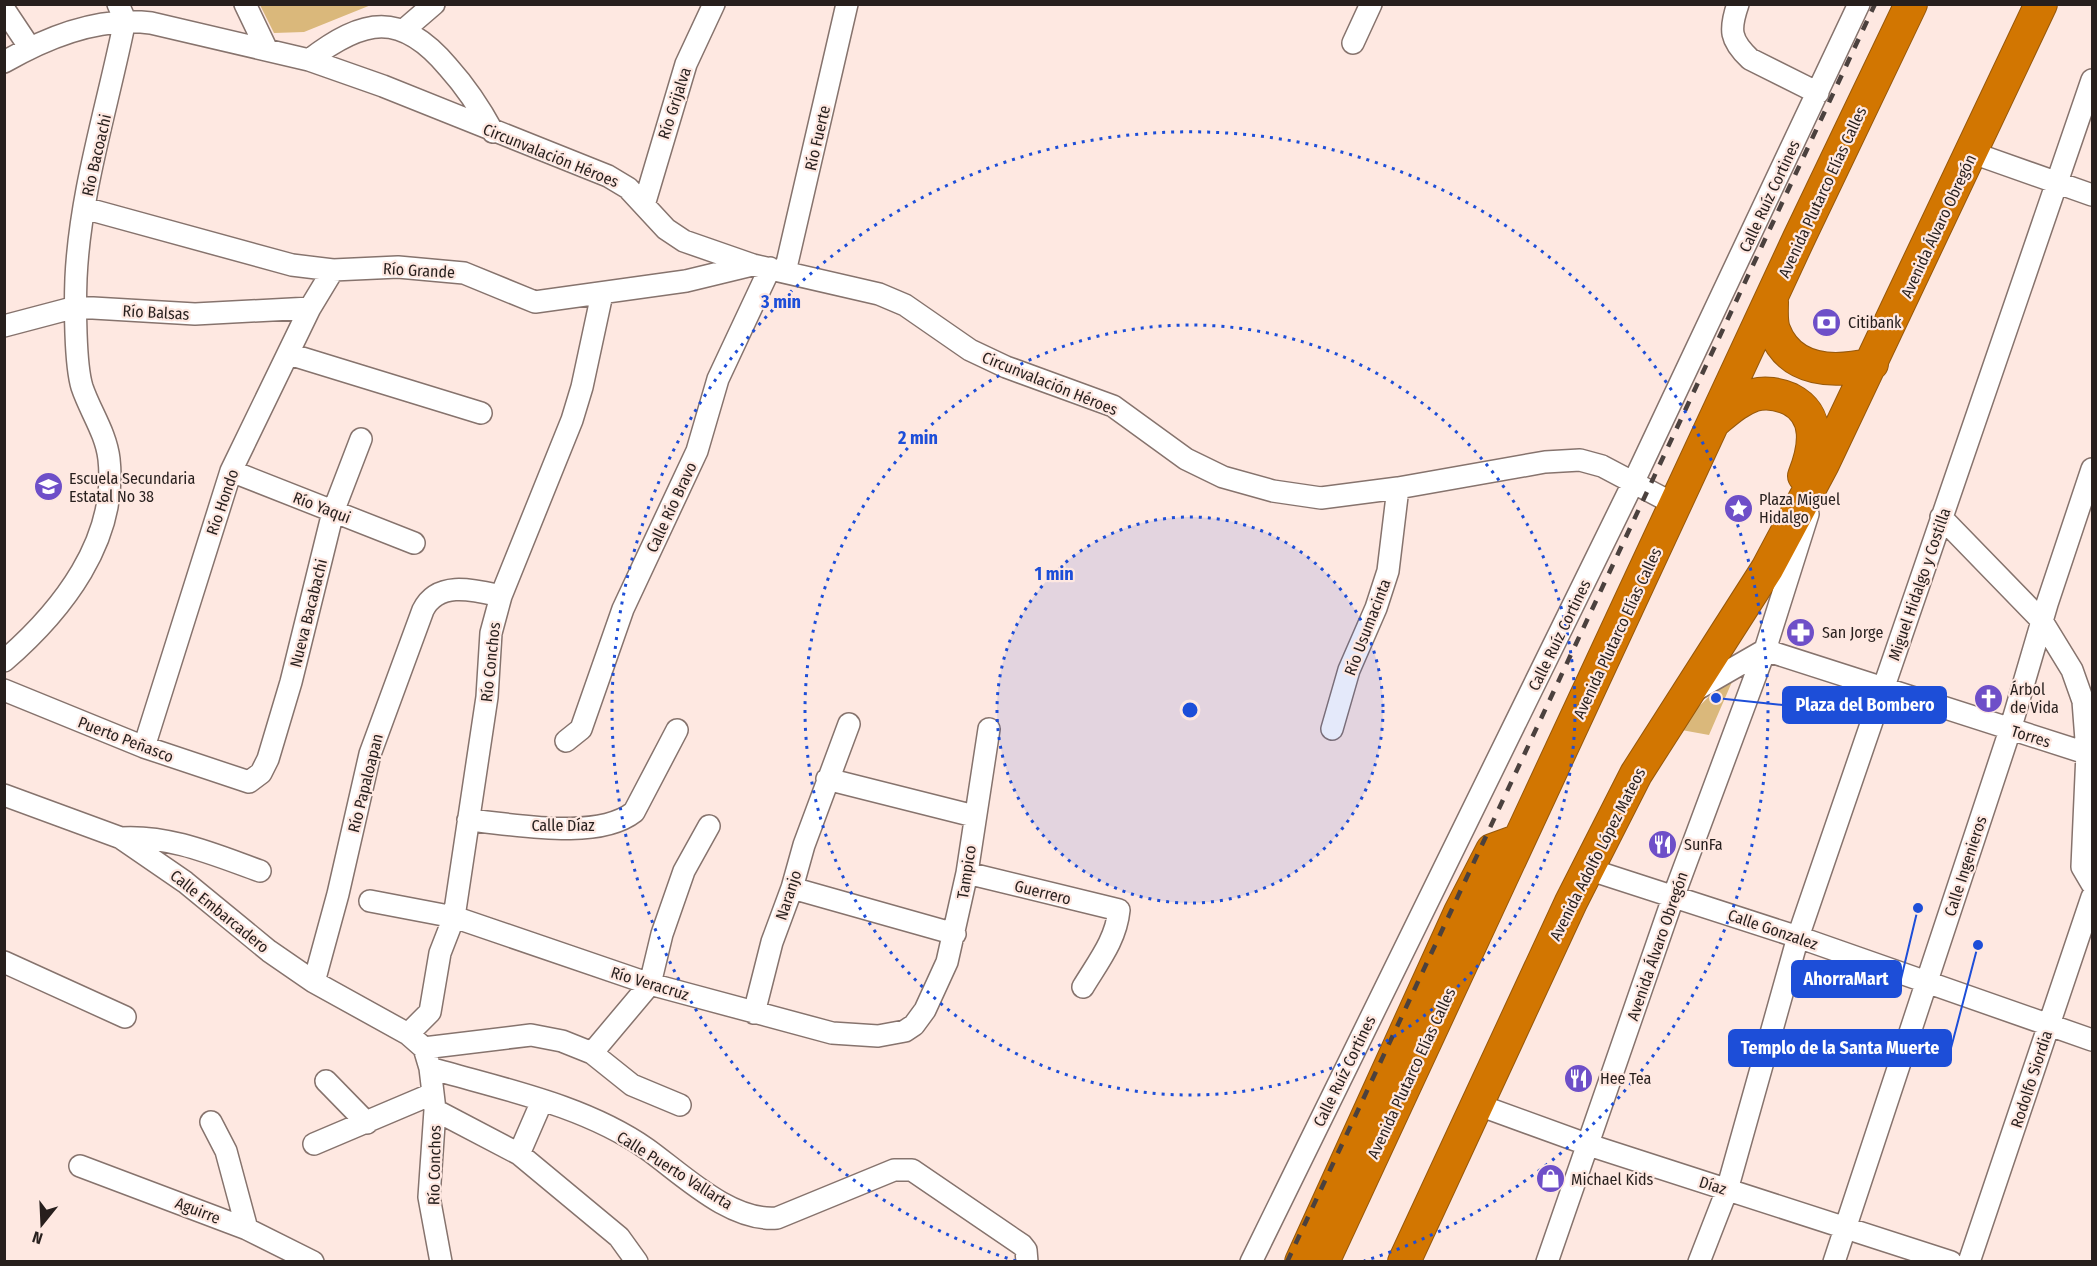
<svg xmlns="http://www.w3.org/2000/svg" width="2097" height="1266" font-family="'Fira Sans Condensed',sans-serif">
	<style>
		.green { fill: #dab87b }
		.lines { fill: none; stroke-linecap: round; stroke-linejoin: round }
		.minor-casing { stroke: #86736d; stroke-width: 24 }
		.highway-casing { stroke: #96580b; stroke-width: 34 }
		.minor { stroke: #fff; stroke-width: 21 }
		.highway { stroke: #d27601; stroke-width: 32 }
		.rail { stroke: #4b413e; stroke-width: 4.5; stroke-dasharray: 10 10; stroke-linecap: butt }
		.ring { fill: none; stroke: #1d4ed8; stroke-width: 3; stroke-dasharray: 3 6 }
		.labels { text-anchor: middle; stroke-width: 4.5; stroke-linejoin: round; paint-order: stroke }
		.street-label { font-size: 16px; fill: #271f1d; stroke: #fee8e1 }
		.poi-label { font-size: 16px; fill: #271f1d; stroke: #fee8e1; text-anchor: start }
		.centre { fill: #1d4ed8; stroke: #fee8e1; stroke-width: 3 }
		.ring-label { font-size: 18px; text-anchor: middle; font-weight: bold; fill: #1d4ed8; stroke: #fee8e1; stroke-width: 4.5; stroke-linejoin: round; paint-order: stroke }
		.leader { fill: none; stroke: #1d4ed8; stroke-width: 2 }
		.callout-dot { fill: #1d4ed8; stroke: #fee8e1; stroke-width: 2 }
		.callout { fill: #1d4ed8; stroke: #1d4ed8; stroke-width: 2 }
		.callout-label { font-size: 18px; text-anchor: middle; font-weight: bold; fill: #fff }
	</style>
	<rect width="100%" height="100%" fill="#fee8e1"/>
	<path class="green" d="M260,5H371L304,32L274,33Z
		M1738,668L1709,735L1676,729Z"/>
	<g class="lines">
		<defs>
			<path id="minor" d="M245,4L267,50
				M1738,4C1729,30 1730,40 1750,59L1818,93
				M4,9L30,48
				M405,29L434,4
				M1353,43L1371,4
				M309,60C364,18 401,11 448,67C466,87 480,108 493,132
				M4,62C49,36 100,16 151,23L309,60L383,86L608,176L628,188L666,229L684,241L753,265L879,294L905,305L970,350L1006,367L1113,406L1186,459L1223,477L1273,491L1321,498L1398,488L1545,462L1580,460L1602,466L1676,505
				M1973,153L2092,195
				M644,205L686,64L714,4
				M84,208L292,265L333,270L398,267L464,273L535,302L686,281L752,265
				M785,272L847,4
				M4,326L76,307L195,314L310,308
				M289,354L481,413
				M231,471L414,543
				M1941,517L2042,621L2072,670L2083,701L2087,753L2082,867L2092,884
				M4,661C62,611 118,540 109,459C106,433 90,411 82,387C75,364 75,304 76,278C80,191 108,105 125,20L118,4
				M4,690L144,747L249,782L261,773L268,759L291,682L333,512L361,439
				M1692,692L1765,650L2092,755
				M1332,729L1349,670L1376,608L1388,571L1398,488
				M566,741L581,729L623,609L697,451L718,379L770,268
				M144,747L231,471L310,308L333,270
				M827,779L974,816
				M4,795L121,838L185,882L269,951L314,982L408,1034L424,1048L430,1068L435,1110L429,1197L441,1262
				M468,820C514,824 597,841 634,812L677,730
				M121,838C170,835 215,855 260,871
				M1588,869L1798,937L2092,1040
				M967,873L1119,910C1116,940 1098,962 1083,987
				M792,888L955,934
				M370,901L454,917L650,984L832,1033L878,1036L905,1031L914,1025L925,1010L947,962L967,873L989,729
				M4,962L125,1017
				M314,982L338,894L370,754L423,610C438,580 474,590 501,596
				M754,1013L772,942L792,888L804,845L849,724
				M408,1034L430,1012L440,953L454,917L487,697L491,633L501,596L572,420L582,387L602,294
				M424,1048L531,1035L562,1041L592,1053L632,1085L680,1105
				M592,1053L650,984L662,934L684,871L709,826
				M430,1068C502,1089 584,1105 647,1149C682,1174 730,1222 777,1218L894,1170H912L1022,1245L1026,1250L1027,1262
				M326,1081L367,1123
				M1476,1104L1589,1145L1951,1262
				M435,1110L519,1154L619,1237L637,1262
				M211,1122L226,1151L247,1229
				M314,1144L432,1094
				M519,1154L542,1101
				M80,1166L247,1229L313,1262
				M1251,1262L1634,481L1859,4
				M1547,1262L1674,895L1765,650L1808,514
				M1699,1262L1727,1190L1798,937L2092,80
				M1834,1262L2010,730L2047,604L2092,469
				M1969,1262L2092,897"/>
			<path id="highway" d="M1772,302C1772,310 1771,322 1774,330C1790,373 1835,373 1872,364
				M1715,421C1727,411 1739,400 1754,395C1765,392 1779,394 1790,399C1821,415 1815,448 1804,476
				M1301,1262L1460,912L1492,850L1514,842
				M1323,1262L1799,238L1911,4
				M1404,1262L1571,902L1636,774L1767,569L1823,464L2041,4"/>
		</defs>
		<use href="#minor" class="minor-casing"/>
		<use href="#highway" class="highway-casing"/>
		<use href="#minor" class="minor"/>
		<use href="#highway" class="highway"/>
		<path class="rail" d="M1287,1262L1875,4"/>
	</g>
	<circle cx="1190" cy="710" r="193" fill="#1d4ed8" fill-opacity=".12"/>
	<g class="ring">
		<circle cx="1190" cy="710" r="193"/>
		<circle cx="1190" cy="710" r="385"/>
		<path d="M1016 1261A578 578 0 1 1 1364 1261"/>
	</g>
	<defs>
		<symbol id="bank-disc" viewBox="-11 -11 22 22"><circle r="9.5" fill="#6e4fc8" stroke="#fee8e1"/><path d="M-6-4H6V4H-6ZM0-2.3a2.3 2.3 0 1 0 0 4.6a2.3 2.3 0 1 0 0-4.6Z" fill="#fff"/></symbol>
		<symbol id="school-disc" viewBox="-11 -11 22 22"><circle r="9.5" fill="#6e4fc8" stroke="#fee8e1"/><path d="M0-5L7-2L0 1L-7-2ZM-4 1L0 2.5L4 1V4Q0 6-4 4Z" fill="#fff"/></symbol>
		<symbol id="sight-disc" viewBox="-11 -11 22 22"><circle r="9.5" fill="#6e4fc8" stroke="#fee8e1"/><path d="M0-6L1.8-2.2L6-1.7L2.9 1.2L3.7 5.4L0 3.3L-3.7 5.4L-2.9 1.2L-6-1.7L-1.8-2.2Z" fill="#fff"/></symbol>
		<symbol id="pharmacy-disc" viewBox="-11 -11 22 22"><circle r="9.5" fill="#6e4fc8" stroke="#fee8e1"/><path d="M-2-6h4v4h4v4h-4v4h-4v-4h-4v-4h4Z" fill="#fff"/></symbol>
		<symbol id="church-disc" viewBox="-11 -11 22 22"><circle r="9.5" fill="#6e4fc8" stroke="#fee8e1"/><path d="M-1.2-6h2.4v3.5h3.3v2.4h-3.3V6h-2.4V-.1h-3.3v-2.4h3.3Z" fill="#fff"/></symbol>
		<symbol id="restaurant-disc" viewBox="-11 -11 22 22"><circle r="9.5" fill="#6e4fc8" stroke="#fee8e1"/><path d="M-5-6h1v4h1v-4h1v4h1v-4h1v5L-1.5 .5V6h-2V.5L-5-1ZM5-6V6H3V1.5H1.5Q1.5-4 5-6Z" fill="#fff"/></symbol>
		<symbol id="shop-disc" viewBox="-11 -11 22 22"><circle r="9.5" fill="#6e4fc8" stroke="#fee8e1"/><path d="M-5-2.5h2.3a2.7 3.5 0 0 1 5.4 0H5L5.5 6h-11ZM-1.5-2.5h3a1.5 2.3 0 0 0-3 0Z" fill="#fff"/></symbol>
	</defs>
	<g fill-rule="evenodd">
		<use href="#bank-disc" x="1810" y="306" width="33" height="33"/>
		<use href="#school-disc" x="32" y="470" width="33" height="33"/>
		<use href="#sight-disc" x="1722" y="492" width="33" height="33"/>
		<use href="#pharmacy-disc" x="1784" y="616" width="33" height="33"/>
		<use href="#church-disc" x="1972" y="682" width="33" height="33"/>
		<use href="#restaurant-disc" x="1646" y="828" width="33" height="33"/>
		<use href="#restaurant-disc" x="1562" y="1062" width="33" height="33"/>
		<use href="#shop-disc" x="1534" y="1162" width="33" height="33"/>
	</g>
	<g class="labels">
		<g class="street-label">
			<text transform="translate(674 103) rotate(-72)" y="6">Río Grijalva</text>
			<text transform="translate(817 138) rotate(-77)" y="6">Río Fuerte</text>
			<text transform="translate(96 155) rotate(-77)" y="6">Río Bacoachi</text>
			<text transform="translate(551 155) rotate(22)" y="6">Circunvalación Héroes</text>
			<text transform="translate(1822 192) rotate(-65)" y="6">Avenida Plutarco Elías Calles</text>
			<text transform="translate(1769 196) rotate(-65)" y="6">Calle Ruíz Cortines</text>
			<text transform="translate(1938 226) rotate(-65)" y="6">Avenida Álvaro Obregón</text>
			<text transform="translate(419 270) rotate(3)" y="6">Río Grande</text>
			<text transform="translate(156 312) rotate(3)" y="6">Río Balsas</text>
			<text transform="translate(1050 383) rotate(22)" y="6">Circunvalación Héroes</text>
			<text transform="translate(222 502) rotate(-71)" y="6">Río Hondo</text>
			<text transform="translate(322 507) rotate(21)" y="6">Río Yaqui</text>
			<text transform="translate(671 507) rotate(-65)" y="6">Calle Río Bravo</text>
			<text transform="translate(1919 584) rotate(-71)" y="6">Miguel Hidalgo y Costilla</text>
			<text transform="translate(308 613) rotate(-76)" y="6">Nueva Bacabachi</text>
			<text transform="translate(1367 627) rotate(-69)" y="6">Río Usumacinta</text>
			<text transform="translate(1617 633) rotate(-65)" y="6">Avenida Plutarco Elías Calles</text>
			<text transform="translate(1559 635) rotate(-64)" y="6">Calle Ruíz Cortines</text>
			<text transform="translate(490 662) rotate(-84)" y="6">Río Conchos</text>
			<text transform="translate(2031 736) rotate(17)" y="6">Torres</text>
			<text transform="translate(126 739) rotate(21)" y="6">Puerto Peñasco</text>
			<text transform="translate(365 783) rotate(-76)" y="6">Río Papaloapan</text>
			<text x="563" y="831">Calle Díaz</text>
			<text transform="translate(1597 854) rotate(-63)" y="6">Avenida Adolfo López Mateos</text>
			<text transform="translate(1965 866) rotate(-72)" y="6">Calle Ingenieros</text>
			<text transform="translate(966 872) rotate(-81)" y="6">Tampico</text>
			<text transform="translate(1043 892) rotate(14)" y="6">Guerrero</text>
			<text transform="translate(788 895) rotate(-72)" y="6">Naranjo</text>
			<text transform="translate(220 911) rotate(39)" y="6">Calle Embarcadero</text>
			<text transform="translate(1773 929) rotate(19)" y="6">Calle Gonzalez</text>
			<text transform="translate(1657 946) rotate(-71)" y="6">Avenida Álvaro Obregón</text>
			<text transform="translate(650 983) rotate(17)" y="6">Río Veracruz</text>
			<text transform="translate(1344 1071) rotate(-64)" y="6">Calle Ruíz Cortines</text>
			<text transform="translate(1411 1073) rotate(-65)" y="6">Avenida Plutarco Elías Calles</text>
			<text transform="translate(2031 1079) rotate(-72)" y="6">Rodolfo Siordia</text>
			<text transform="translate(434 1165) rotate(-89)" y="6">Río Conchos</text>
			<text transform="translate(675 1170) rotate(32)" y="6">Calle Puerto Vallarta</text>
			<text transform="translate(1713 1185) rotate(18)" y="6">Díaz</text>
			<text transform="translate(198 1210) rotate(21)" y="6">Aguirre</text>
		</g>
		<g class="poi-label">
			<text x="1848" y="328">Citibank</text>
			<text x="69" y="484">Escuela Secundaria<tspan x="69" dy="18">Estatal No 38</tspan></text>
			<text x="1759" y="505">Plaza Miguel<tspan x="1759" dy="18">Hidalgo</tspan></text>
			<text x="1822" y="638">San Jorge</text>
			<text x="2010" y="695">Árbol<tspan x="2010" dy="18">de Vida</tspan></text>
			<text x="1684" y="850">SunFa</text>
			<text x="1600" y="1084">Hee Tea</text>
			<text x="1571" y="1185">Michael Kids</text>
		</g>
	</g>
	<circle cx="1190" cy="710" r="9" class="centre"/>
	<g class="ring-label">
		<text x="781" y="308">3 min</text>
		<text x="918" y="444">2 min</text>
		<text x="1054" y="580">1 min</text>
	</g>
	<path class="leader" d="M1716 698L1783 705M1918 908L1901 979M1978 945L1951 1048"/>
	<g class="callout-dot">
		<circle cx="1716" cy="698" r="6"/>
		<circle cx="1918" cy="908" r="6"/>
		<circle cx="1978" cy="945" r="6"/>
	</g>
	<g class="callout">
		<rect x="1783" y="687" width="163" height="36" rx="6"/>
		<rect x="1792" y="961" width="109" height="36" rx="6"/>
		<rect x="1729" y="1030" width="222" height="36" rx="6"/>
	</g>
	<g class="callout-label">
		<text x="1865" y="711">Plaza del Bombero</text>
		<text x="1846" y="985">AhorraMart</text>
		<text x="1840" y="1054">Templo de la Santa Muerte</text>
	</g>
	<rect width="2097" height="1266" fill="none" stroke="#271f1d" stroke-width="12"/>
	<g transform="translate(42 1224) rotate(198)" stroke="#fee8e1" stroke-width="4.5" paint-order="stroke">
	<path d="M0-4.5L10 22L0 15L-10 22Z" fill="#271f1d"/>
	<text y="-9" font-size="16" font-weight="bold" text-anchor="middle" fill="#271f1d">N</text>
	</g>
</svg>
